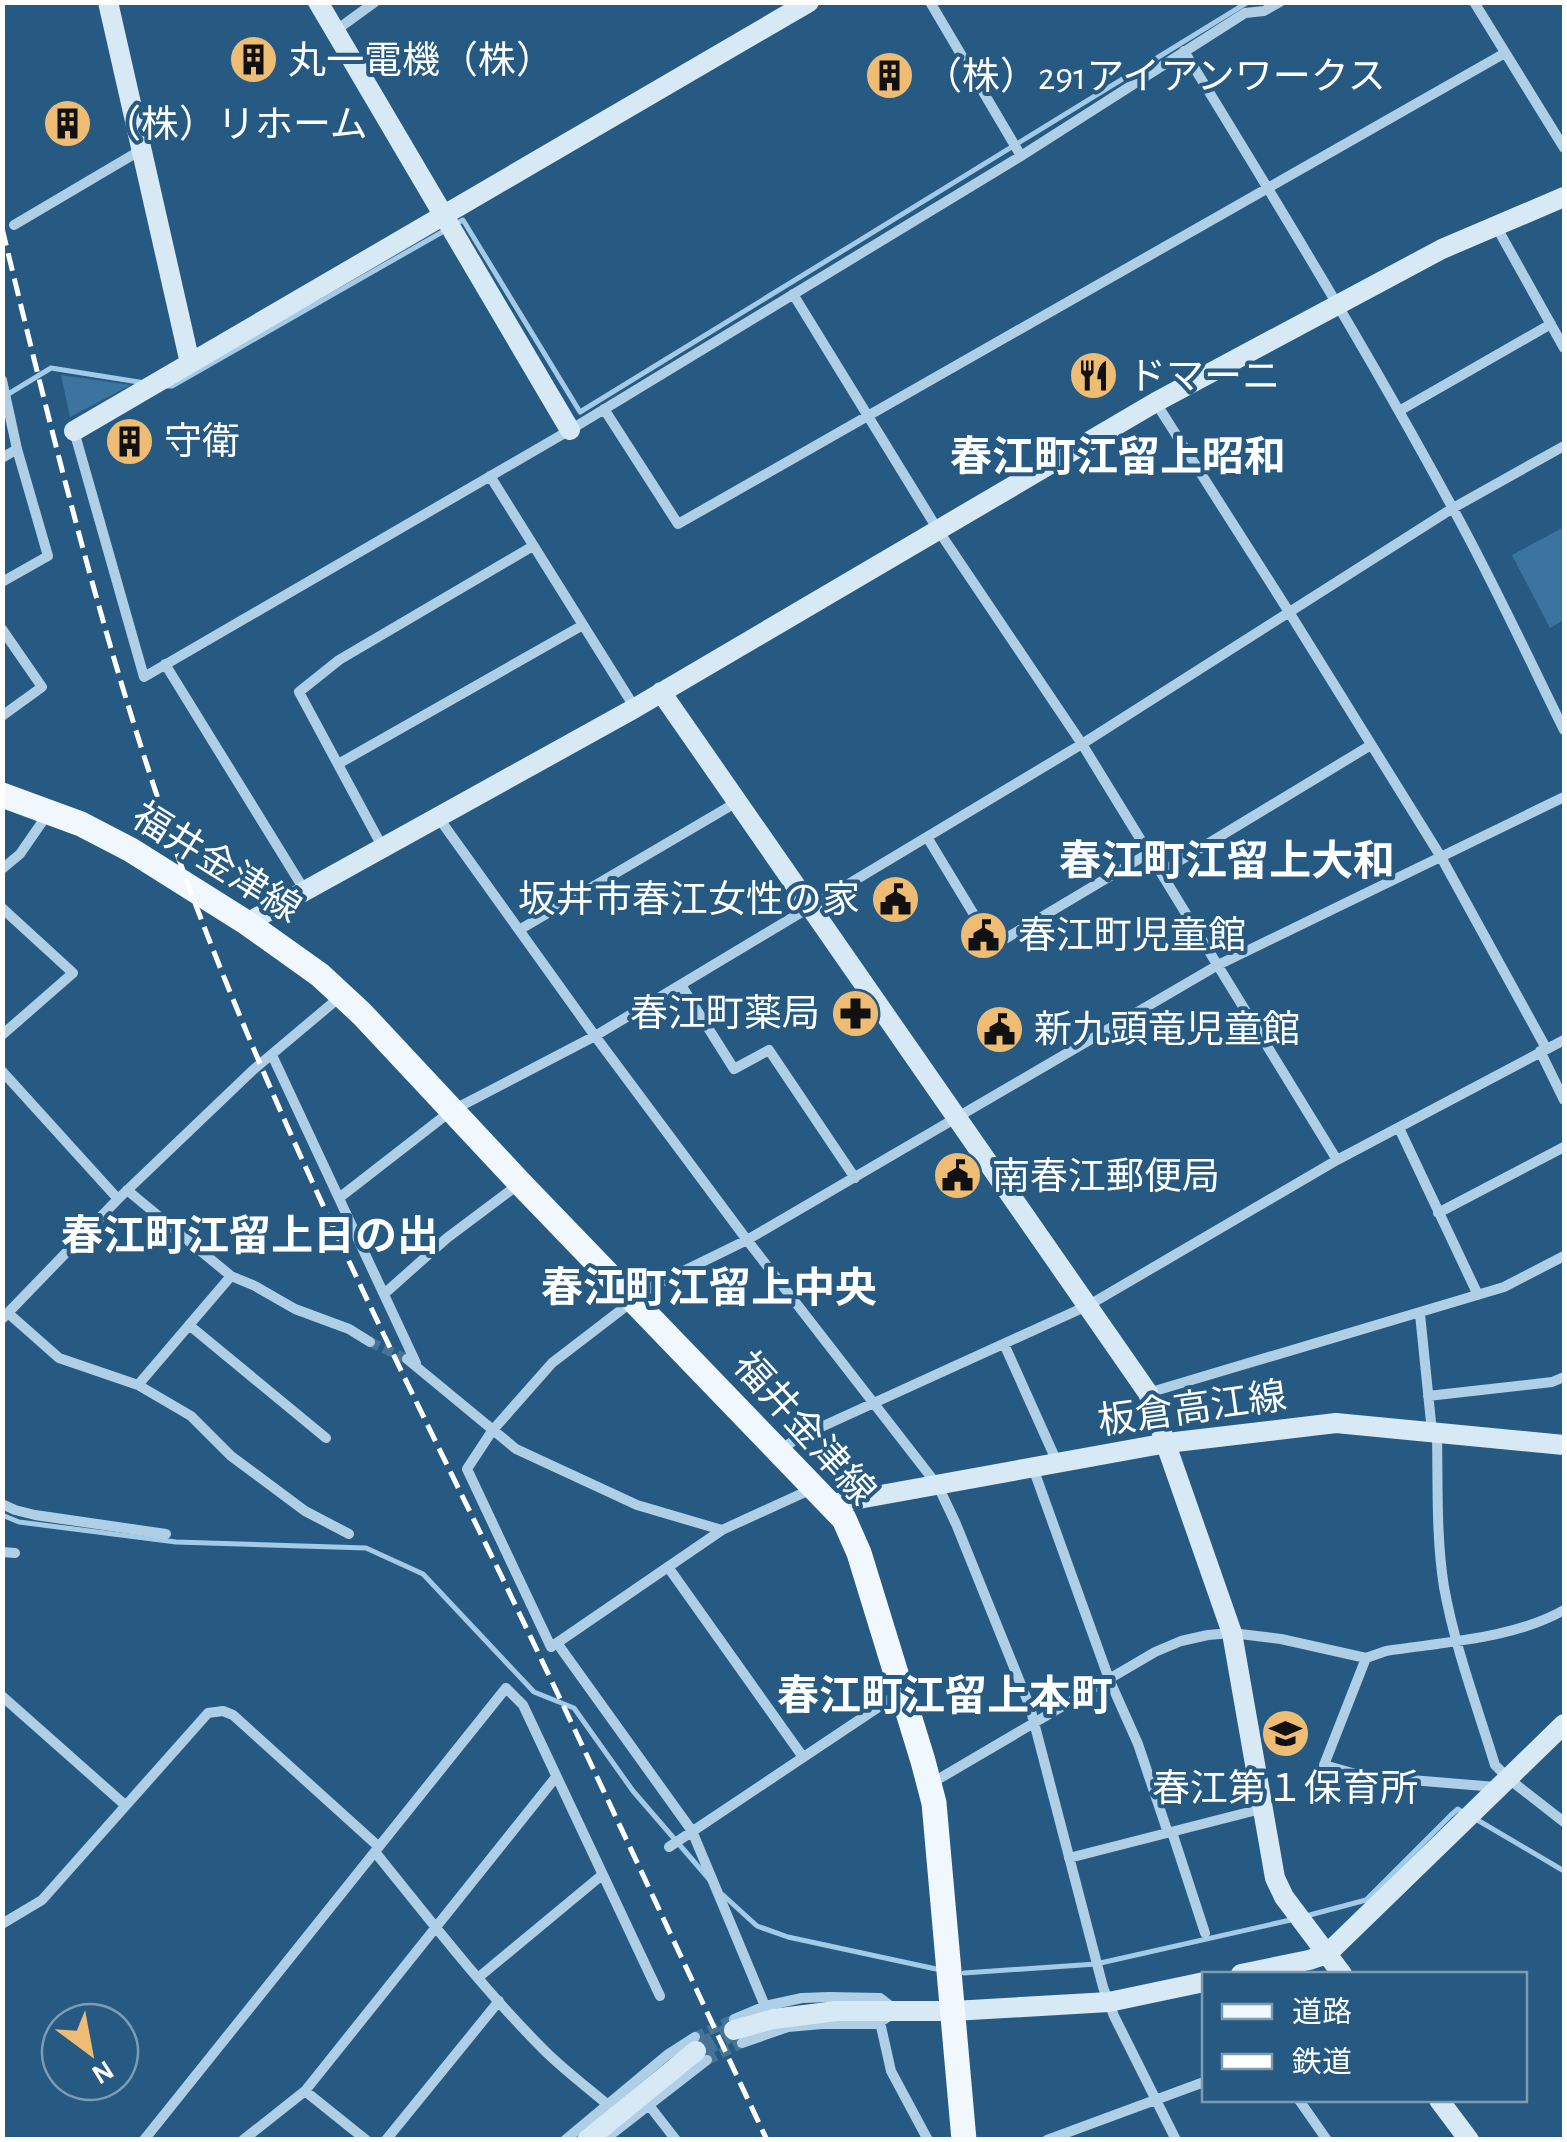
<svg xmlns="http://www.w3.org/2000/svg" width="1567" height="2142" font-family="'Alegreya Sans','Noto Sans JP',sans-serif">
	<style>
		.green { fill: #3b749f }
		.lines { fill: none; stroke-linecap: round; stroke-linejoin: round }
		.stream { stroke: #a3cbe7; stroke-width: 5 }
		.street-tunnel { stroke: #477395; stroke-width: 10; stroke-dasharray: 10 5; stroke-linecap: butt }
		.secondary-tunnel { stroke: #477395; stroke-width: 20; stroke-dasharray: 20 10; stroke-linecap: butt }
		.street { stroke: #afcfe6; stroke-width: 10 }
		.secondary { stroke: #d8e9f6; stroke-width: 20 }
		.primary { stroke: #f0f7fd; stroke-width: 25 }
		.rail { stroke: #fff; stroke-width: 5; stroke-dasharray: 18 8; stroke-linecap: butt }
		.labels { text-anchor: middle; stroke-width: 8; stroke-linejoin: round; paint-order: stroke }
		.poi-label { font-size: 38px; fill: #fff; stroke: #265a82; text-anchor: start }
		.street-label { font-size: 38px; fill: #fff; stroke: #265a82 }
		.quarter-label { font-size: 42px; font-weight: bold; fill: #fff; stroke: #265a82 }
	</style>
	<rect width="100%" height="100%" fill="#265a82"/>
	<path class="green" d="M61,375L131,385L70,417Z
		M1564,527V620L1550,628L1512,555Z"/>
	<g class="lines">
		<path class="stream" d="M453,225L463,220L580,412L1248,2
			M166,386H172L444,231
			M5,396L51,368L145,383
			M2,1515L19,1522L176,1542L366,1548L423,1574L534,1692L574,1708L633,1791L709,1879
			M1474,1818L1564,1871
			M723,1895L757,1926L788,1937L936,1969
			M1306,1916L1366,1900L1451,1815L1458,1809L1464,1813
			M964,1973L1096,1964L1295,1919"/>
		<path class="street-tunnel" d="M370,1342L407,1359
			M695,2037L734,2019
			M707,2060L742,2043"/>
		<path class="secondary-tunnel" d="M696,2051L734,2030"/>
		<path class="street" d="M930,2L1021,156
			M1474,2L1564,148
			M335,31L375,2
			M1184,51C1276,201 1367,350 1451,505C1492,579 1527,655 1564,730
			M14,225L141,150
			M1496,226L1564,348
			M793,294L938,530L1082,744L1337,1160
			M2,380L17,449L48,556L2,582
			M1156,403L1289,612L1441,857L1546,1048
			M604,409L678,524L1505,53
			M1399,411L1551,324
			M74,431L144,677L570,430L1021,156L1245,13L1264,11L1280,2
			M2,458L17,449
			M490,476L635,708
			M2,629L42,687L2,716
			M165,664L305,891
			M338,764L583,625
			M438,817L595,1036L747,1240L938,1486L956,1524L1030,1707L1103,1987L1114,2016L1176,2140
			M927,837L993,946L1149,853
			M383,848L299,692L339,660L533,546
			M2,869L20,854L49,812
			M1161,872L1371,745
			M2,908L73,973L2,1035
			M519,930L737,802
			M681,985L734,1069L769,1050L855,1178
			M1540,1051L1564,1100
			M272,1055L416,1363
			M2,1071L118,1199
			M1399,1128L1478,1295
			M127,1190L231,1276L255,1286L295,1309L349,1329L370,1342
			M339,1198L451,1111L595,1036L1082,744L1453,508L1564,446
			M1438,1213L1564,1147
			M384,1294L447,1238L519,1184
			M8,1313L59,1358L138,1385L191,1416L231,1456L305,1511L349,1534
			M1420,1314L1432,1432
			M2,1319L118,1199L253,1070L341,996
			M189,1325L326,1438
			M1004,1344L1057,1462
			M407,1359L516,1449L637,1505L722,1530
			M138,1385L231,1276
			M1148,1393L1504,1287L1564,1256
			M1428,1396L1552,1382L1564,1377
			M1437,1434C1438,1485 1436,1537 1444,1587C1455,1648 1477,1706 1495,1765L1509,1779L1564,1822
			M780,1451L797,1438L1089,1305L1337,1160L1564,1040
			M1033,1468L1109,1679L1138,1744L1168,1833
			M814,1488L722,1530L551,1647L467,1469L492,1431L552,1363L651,1287L747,1240L1218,965L1564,797
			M2,1504L15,1510L35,1515L166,1534
			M2,1552L15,1553
			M668,1567L803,1757
			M557,1643L692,1831L765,2006
			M1366,1658L1324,1765L1363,1776L1496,1787
			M2,1696L125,1805
			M930,1784L1155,1652L1181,1641L1208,1635L1232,1633L1281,1639L1366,1658L1386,1651C1444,1642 1513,1639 1564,1610
			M1172,1832L1205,1933
			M669,1847L901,1692
			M375,1852C429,1919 483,1989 544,2050C564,2070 587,2087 608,2105
			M1069,1858L1261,1809
			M2,1924L42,1900L208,1713L223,1711L233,1715L379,1847
			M479,1977L602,1875
			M734,2019L765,2006L802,1998L829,1997L880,1998L897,2011L877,2024H822L788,2027L742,2043
			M880,2022L891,2071L928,2140
			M305,2091L366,2140
			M1299,2100L1327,2140
			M648,2104L676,2140
			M144,2140L506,1688L523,1705L660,1996
			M243,2140L305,2091L556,1777
			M386,2140L499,2001
			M565,2140L667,2055L695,2037
			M604,2140L707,2060
			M1047,2140L1204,2082"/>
		<path class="secondary" d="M108,2L190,363
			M318,2L570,430
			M74,431L809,2
			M661,692L1148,1393L1232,1633L1275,1878L1284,1897L1342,1974
			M247,923L635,708L1156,402L1442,249L1564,197
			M831,1504L1167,1443L1336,1423L1564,1445
			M1241,1974L1309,1960L1327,1954L1564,1724
			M734,2030L773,2019L836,2011H953L1109,2002L1204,1982
			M1439,2100L1469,2140
			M587,2140L696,2051"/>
		<path class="primary" d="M2,795L81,824L131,850L247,923L320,975L362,1014L520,1183L844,1519L859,1553L923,1761L934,1803L964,2140"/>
		<path class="rail" d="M2,228C56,450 110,672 189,887C276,1120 388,1344 497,1567C589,1757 677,1949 767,2140"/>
	</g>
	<defs>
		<symbol id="building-disc" viewBox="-11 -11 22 22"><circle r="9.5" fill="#efbc74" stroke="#265a82"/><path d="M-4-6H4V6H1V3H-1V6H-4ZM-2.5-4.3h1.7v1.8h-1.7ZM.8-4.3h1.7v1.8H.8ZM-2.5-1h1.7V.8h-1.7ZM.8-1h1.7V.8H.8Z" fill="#111"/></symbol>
		<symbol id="restaurant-disc" viewBox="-11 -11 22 22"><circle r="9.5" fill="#efbc74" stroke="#265a82"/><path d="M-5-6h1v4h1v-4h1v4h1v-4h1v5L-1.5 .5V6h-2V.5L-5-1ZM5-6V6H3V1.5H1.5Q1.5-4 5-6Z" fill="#111"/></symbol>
		<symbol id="civic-disc" viewBox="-11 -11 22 22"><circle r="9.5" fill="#efbc74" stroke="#265a82"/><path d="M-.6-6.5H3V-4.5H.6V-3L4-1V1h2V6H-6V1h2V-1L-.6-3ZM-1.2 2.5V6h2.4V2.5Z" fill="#111"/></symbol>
		<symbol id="pharmacy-disc" viewBox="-11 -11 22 22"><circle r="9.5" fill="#efbc74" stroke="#265a82"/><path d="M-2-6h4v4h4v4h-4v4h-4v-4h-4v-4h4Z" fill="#111"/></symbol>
		<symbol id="school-disc" viewBox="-11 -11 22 22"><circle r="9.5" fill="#efbc74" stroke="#265a82"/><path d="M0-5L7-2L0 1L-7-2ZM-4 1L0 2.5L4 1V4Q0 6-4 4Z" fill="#111"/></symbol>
	</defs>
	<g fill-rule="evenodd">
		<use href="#building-disc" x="226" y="32" width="55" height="55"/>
		<use href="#building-disc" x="862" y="48" width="55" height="55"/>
		<use href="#building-disc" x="40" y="96" width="55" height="55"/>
		<use href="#restaurant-disc" x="1066" y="348" width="55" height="55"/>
		<use href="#building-disc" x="102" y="414" width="55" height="55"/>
		<use href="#civic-disc" x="868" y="872" width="55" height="55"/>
		<use href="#civic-disc" x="956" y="908" width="55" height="55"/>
		<use href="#pharmacy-disc" x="828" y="986" width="55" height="55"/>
		<use href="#civic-disc" x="972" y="1002" width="55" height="55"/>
		<use href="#civic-disc" x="930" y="1148" width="55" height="55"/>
		<use href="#school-disc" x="1258" y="1706" width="55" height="55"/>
	</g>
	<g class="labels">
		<g class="poi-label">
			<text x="288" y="73">丸一電機（株）</text>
			<text x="924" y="89">（株）291アイアンワークス</text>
			<text x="103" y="137">（株）リホーム</text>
			<text x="1128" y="389">ドマーニ</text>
			<text x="164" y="454">守衛</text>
			<text x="860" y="912" text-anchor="end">坂井市春江女性の家</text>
			<text x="1018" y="948">春江町児童館</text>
			<text x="820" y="1026" text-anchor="end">春江町薬局</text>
			<text x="1034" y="1042">新九頭竜児童館</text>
			<text x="992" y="1189">南春江郵便局</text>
			<text x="1285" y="1801" text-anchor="middle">春江第１保育所</text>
		</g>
		<g class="street-label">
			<text transform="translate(217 862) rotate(32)" y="13">福井金津線</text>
			<text transform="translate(1192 1408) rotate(-8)" y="13">板倉高江線</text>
			<text transform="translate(805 1428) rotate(48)" y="13">福井金津線</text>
		</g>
		<g class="quarter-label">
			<text x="1118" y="471">春江町江留上昭和</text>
			<text x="1227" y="875">春江町江留上大和</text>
			<text x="250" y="1250">春江町江留上日の出</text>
			<text x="709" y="1302">春江町江留上中央</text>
			<text x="945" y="1710">春江町江留上本町</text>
		</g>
	</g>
	<rect width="1567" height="2142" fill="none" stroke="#ffffff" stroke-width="10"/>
	<rect x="1202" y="1972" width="325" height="130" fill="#265a82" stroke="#7d9cb4" stroke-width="2.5"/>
	<rect x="1222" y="2004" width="50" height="15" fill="#f0f7fd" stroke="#7d9cb4" stroke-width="2.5"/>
	<text x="1292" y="2022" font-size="30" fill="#ffffff">道路</text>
	<rect x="1222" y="2054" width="50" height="15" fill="#ffffff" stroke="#7d9cb4" stroke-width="2.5"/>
	<text x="1292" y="2072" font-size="30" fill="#ffffff">鉄道</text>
	<g transform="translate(90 2052) rotate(148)"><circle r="48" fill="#265a82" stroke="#7d9cb4" stroke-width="2.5"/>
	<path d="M0-8L18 38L0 25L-18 38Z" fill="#efbc74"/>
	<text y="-15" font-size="28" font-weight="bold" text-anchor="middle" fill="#ffffff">N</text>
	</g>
</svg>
